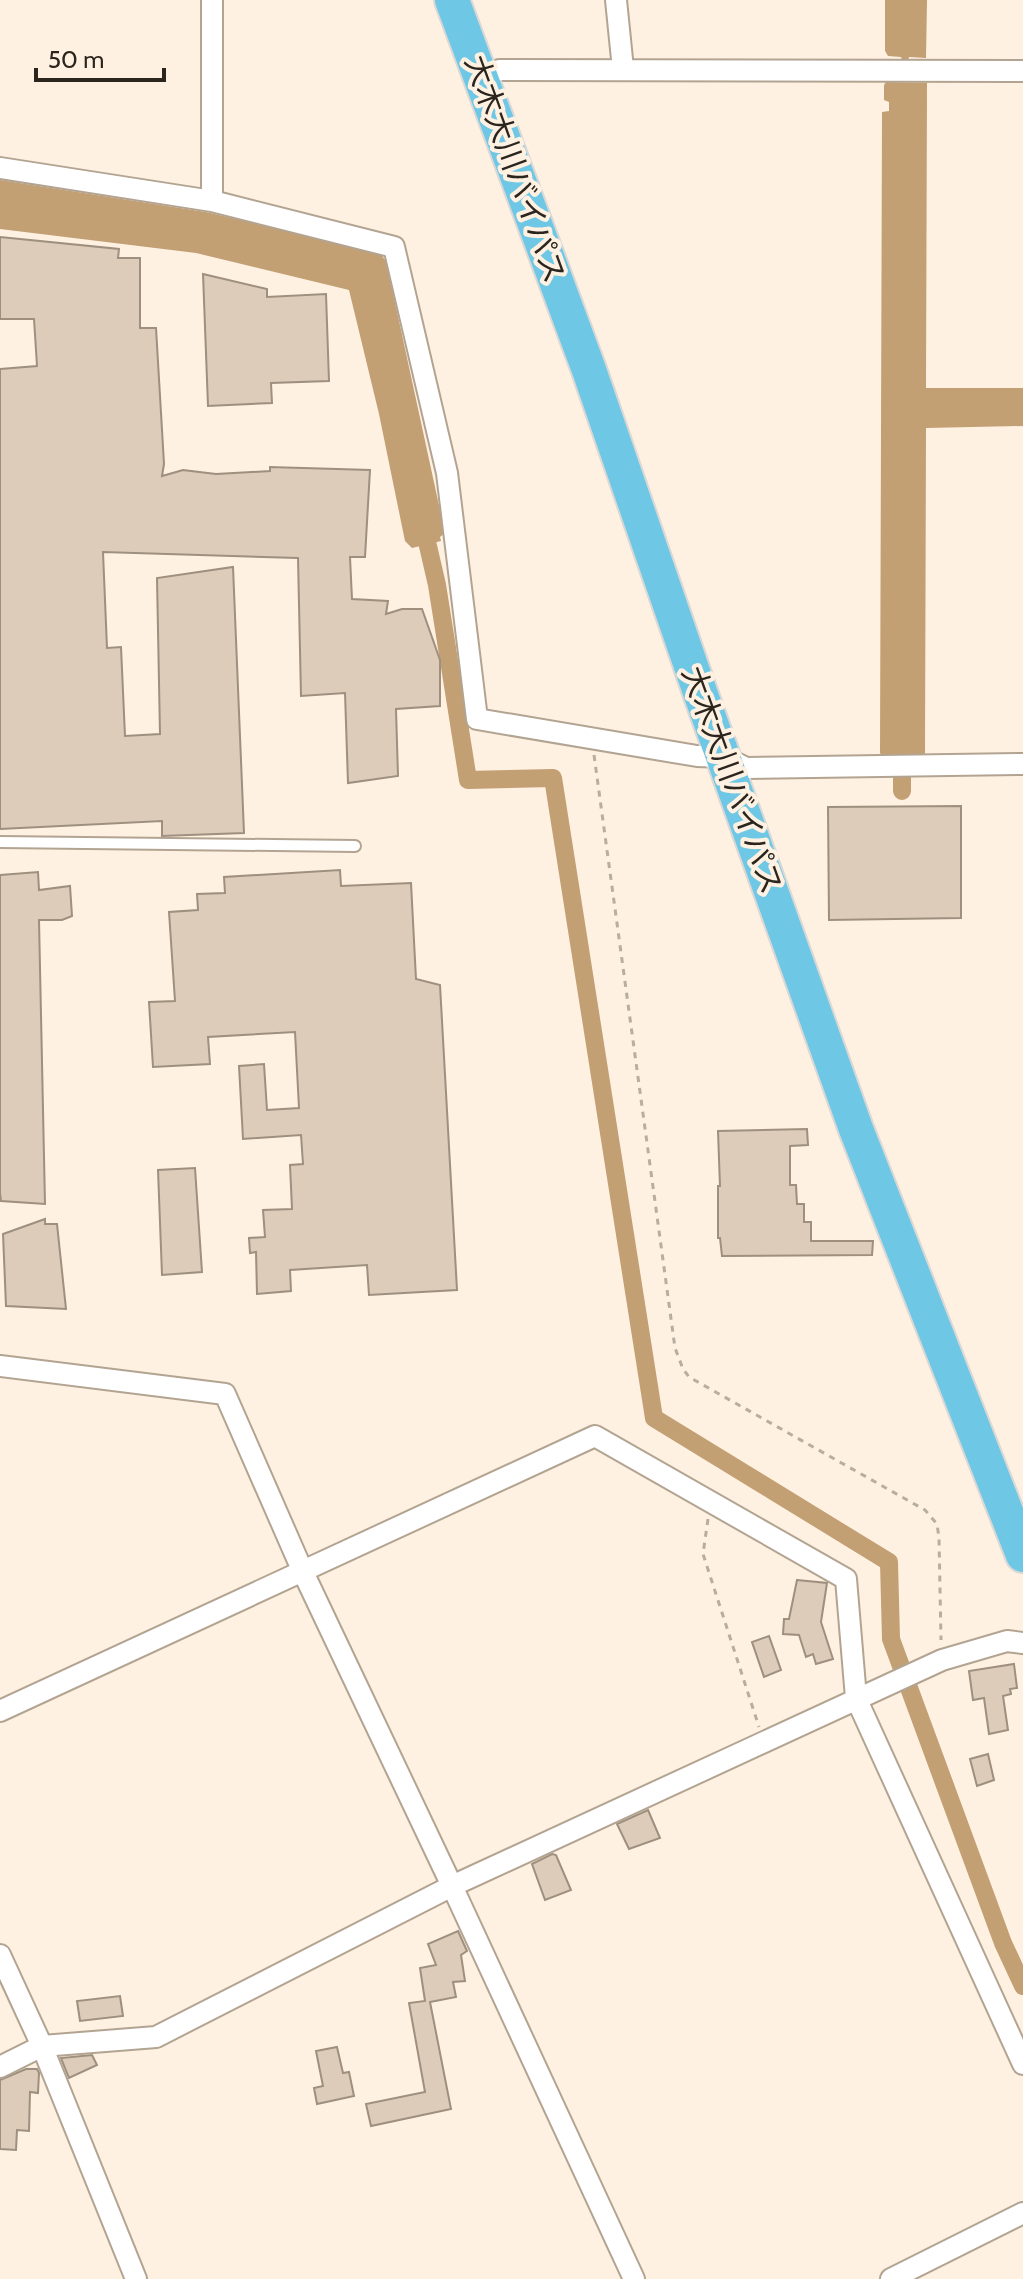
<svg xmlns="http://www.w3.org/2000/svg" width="1023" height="2279" font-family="Cabin,'Noto Sans JP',sans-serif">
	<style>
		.water { fill: #c39f74 }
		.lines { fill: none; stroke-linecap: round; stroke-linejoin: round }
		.canal { stroke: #c39f74; stroke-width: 18 }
		.building { fill: #dcccb9; stroke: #9e8f7e; stroke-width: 2 }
		.service-casing { stroke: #b3a492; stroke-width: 14 }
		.minor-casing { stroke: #b3a492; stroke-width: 24 }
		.trunk-casing { stroke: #d9d8d6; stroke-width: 38 }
		.path { stroke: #b7ada0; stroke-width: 3; stroke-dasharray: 6 6; stroke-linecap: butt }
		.service { stroke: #fff; stroke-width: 10 }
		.minor { stroke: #fff; stroke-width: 20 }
		.trunk { stroke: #6ec7e4; stroke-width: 34 }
		.labels { text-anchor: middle; stroke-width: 8; stroke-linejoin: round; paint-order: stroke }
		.street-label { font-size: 30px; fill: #2b251e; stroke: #fef1e2 }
	</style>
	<rect width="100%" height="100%" fill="#fef1e2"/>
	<path class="water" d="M885,0H927L926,58L909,57L908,61L902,60L901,57L888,56L885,51Z
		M886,82L927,83L926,388H1023V426L926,428L925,757L884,758L880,753L882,112L889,111V102L884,100V85Z
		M0,180L206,212L379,252L386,261L445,533L440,537L441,541L412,548L405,541L379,414L349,290L196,253L0,229Z"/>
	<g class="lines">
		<path class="canal" d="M422,520L437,585L468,780L553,778L654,1418L889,1562L891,1639L1003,1943L1023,1986
			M902,791V754"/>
	</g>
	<path class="building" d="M0,237L119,249L118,258H140V328H156L164,464L162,476L183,470L216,474L270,471V467L370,470L365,557H350L352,599L388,601L386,614L402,609H422L440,660V706L396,709L398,776L348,783L345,693L301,696L298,558L103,552L107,648L121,647L125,736L160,734L157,578L233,567L244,833L162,836V821L0,829V369L37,366L34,319H0Z
		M203,274L267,289V297L326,294L329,381L271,383L272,403L208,406Z
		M961,806V918L829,920L828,807Z
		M340,870L341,886L411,883L416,979L440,985L457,1290L369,1295L367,1265L290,1270L291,1291L257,1294L256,1252L250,1253L249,1238L265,1237L263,1210L292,1209L290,1165L303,1164L301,1135L243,1139L239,1066L264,1064L267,1110L299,1108L295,1032L208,1037L210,1064L153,1067L149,1002L175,1001L169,912L198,910L197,894L225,893L224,877Z
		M38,872L39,890L70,886L72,916L62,920H39L45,1204L1,1201L0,1193V875Z
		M807,1129L808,1145L790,1146V1185H796L797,1204H804V1222H811V1241H873L872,1255L722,1256L720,1238H718V1186H720L718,1131Z
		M195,1168L202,1272L162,1275L158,1170Z
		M45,1219V1224H57L66,1309L6,1306L3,1234Z
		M797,1580L827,1583L821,1622L833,1659L816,1664L813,1654L806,1657L799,1635L783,1634L784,1619H789Z
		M769,1636L781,1670L764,1677L752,1642Z
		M1014,1664L1017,1688L1010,1689L1011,1694L1003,1696L1008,1730L989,1734L984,1698L973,1700L969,1671Z
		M988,1754L994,1780L977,1786L970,1759Z
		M648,1810L660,1838L629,1849L617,1824Z
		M552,1854L556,1855L571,1890L545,1900L532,1864Z
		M458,1931L467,1951L461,1955L465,1981L453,1982L456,1997L430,2002L451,2109L371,2126L366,2104L425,2092L409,2003L425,2001L420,1968L436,1965L428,1944Z
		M120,1996L123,2016L80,2021L77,2001Z
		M337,2047L343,2073L349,2072L354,2096L317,2104L314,2088L323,2086L316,2051Z
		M92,2055L97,2065L69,2078L61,2058Z
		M26,2069H37L39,2073L38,2093L30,2092L29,2131L17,2130L16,2150L0,2149V2080Z"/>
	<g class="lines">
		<defs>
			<path id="service" d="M0,842L355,846"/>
			<path id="minor" d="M212,0V201
				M616,0L623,69
				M499,70L1023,71
				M0,168L212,201L394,247L447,473L477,719L697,756L724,757L746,768L1023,764
				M0,1366L225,1394L303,1572L452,1886L156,2037L42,2046L0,2067
				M0,1711L595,1436L846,1579L856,1698L1023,2064
				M0,1955L42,2046L136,2279
				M634,2279L452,1886L942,1660L1007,1641L1023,1643
				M891,2279L1023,2213"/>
			<path id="trunk" d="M452,0L589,370L701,695L856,1129L1023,1555"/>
		</defs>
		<use href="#service" class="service-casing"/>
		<use href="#minor" class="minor-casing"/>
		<use href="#trunk" class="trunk-casing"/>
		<path class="path" d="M594,755L675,1348L683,1369L689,1377L925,1510L937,1524L939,1538L941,1640
			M708,1519L703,1554L759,1727"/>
		<use href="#service" class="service"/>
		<use href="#minor" class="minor"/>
		<use href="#trunk" class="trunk"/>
	</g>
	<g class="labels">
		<g class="street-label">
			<text transform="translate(515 169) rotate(70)" y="10">大木大川バイパス</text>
			<text transform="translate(732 780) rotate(70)" y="10">大木大川バイパス</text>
		</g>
	</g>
	<path d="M36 68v12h128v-12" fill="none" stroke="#2b251e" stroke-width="4"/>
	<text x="48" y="68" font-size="24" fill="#2b251e" stroke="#fef1e2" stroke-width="6" paint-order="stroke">50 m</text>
</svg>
